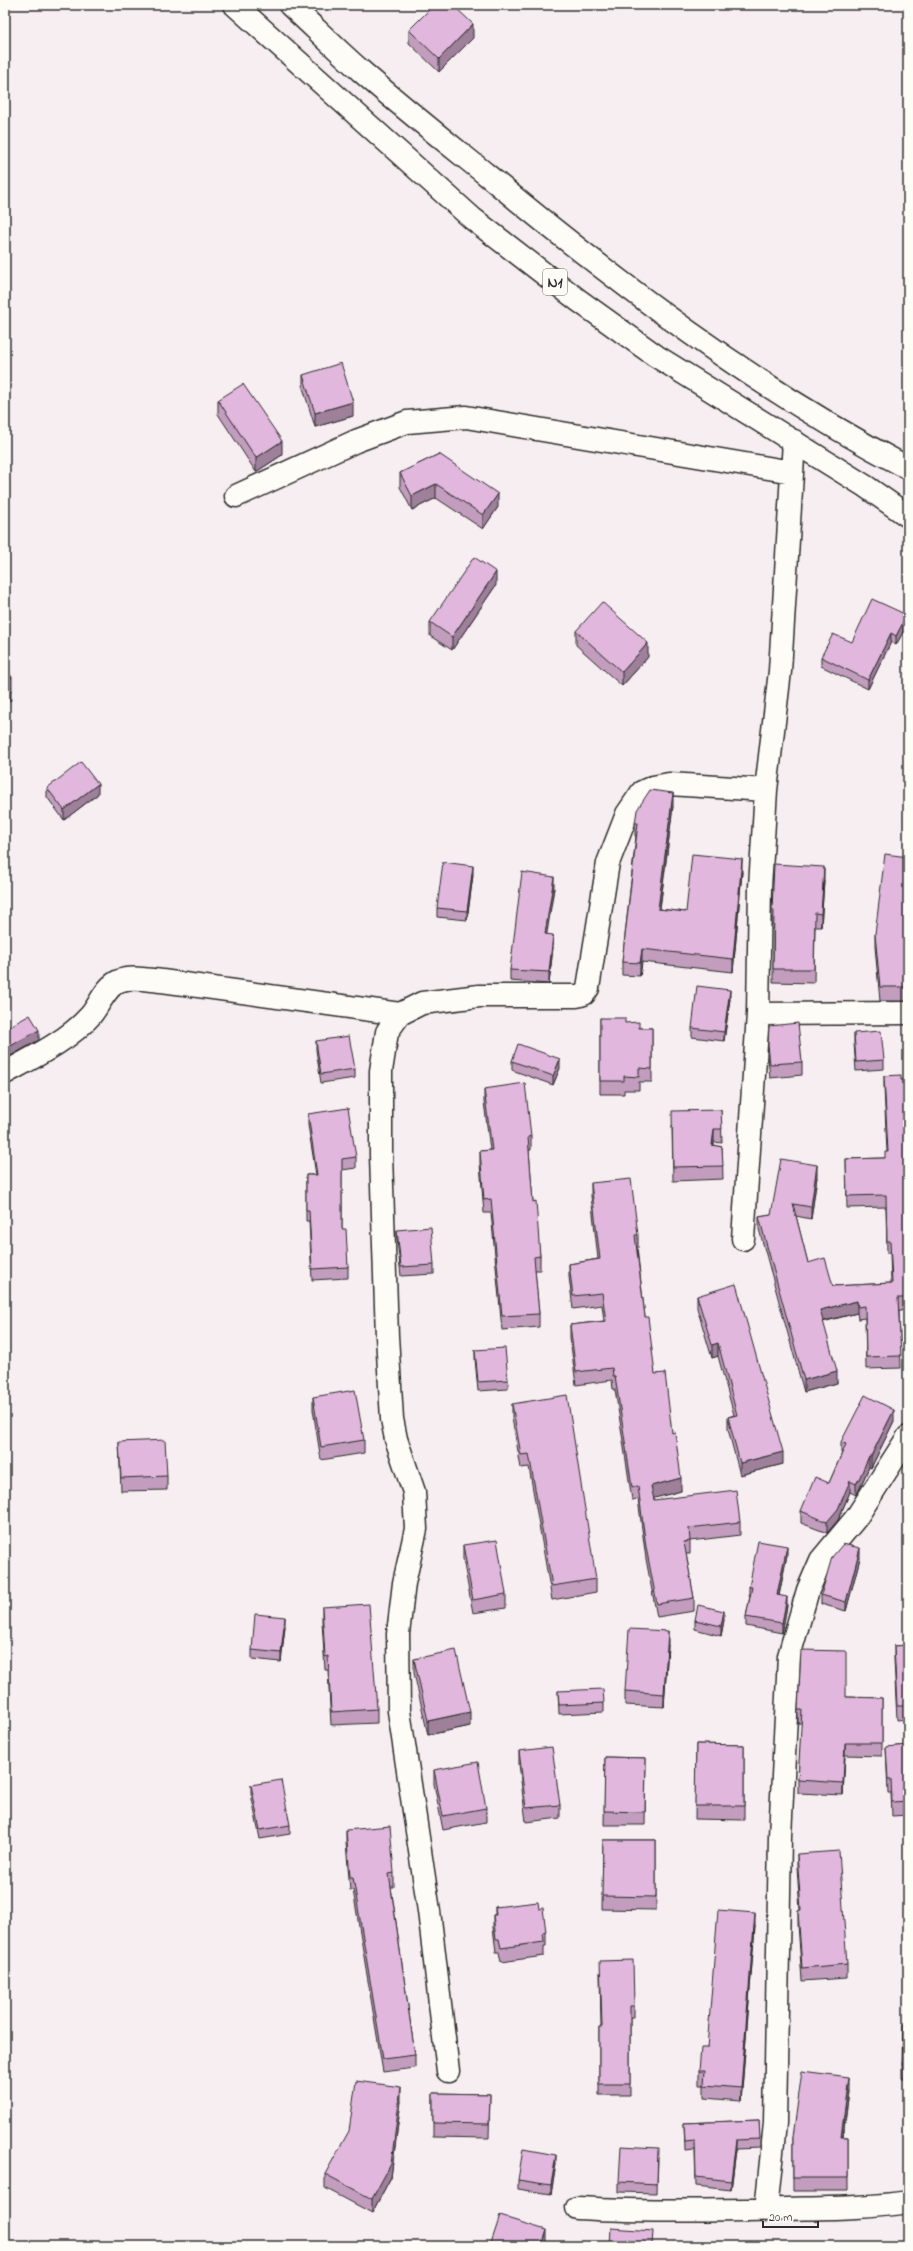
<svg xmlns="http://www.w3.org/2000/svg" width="913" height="2251" font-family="'Indie Flower',sans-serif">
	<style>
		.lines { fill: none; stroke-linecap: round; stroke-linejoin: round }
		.minor-casing { stroke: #2b2b2b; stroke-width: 25 }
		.major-casing { stroke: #2b2b2b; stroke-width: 25 }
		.minor { stroke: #fdfcf7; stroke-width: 22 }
		.major { stroke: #fdfcf7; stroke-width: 22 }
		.wall { fill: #c29dbe; stroke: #2b2b2b }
		.shaded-wall { fill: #9e809b; stroke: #2b2b2b }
		.building { fill: #e1b7dd; stroke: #2b2b2b }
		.labels { text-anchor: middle; stroke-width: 3; stroke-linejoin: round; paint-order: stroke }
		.shield { fill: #fdfcf7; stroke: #6a6a68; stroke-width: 1 }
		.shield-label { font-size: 15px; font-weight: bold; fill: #2b2b2b }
	</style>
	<rect width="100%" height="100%" fill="#f7eef2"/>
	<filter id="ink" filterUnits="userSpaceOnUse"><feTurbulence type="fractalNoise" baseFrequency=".025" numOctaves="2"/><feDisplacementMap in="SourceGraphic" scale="8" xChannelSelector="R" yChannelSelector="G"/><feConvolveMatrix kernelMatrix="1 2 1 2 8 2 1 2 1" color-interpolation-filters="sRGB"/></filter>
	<g filter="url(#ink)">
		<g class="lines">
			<defs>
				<path id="minor" d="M236,496L356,441L407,422L466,417L792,472
					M758,1014L908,1013
					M5,1073C32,1058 69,1040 90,1016C99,1006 106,986 119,981C131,976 149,980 162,981L400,1014
					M743,1239L758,1014L760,887L766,790L780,671L794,441
					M448,2071L429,1911L399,1711L398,1634L404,1583L416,1529L414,1492L396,1439L392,1419L387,1336L381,1155V1071L387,1032L400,1014L422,1003L479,996H577L584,994L588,988L608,863L627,814L642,792L653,787L669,784L766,790
					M577,2208C647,2212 717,2211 787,2209C827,2208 868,2208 908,2202
					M766,2210L775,2123L780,1836L789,1656L808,1590L821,1560L856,1518L908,1437"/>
				<path id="major" d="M235,5L473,219L578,300L656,356L865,486L908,516
					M290,5C314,27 337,50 361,71C402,107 445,141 487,175C618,284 757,389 908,468"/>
			</defs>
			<use href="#minor" class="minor-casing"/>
			<use href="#major" class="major-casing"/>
			<use href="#minor" class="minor"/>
			<use href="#major" class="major"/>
		</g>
		<path class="wall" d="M621,5H631L626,10Z
			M409,30L473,38L439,72L409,43Z
			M908,32V53L904,51V37Z
			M303,375L353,416L315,427L303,388Z
			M218,400L282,455L256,472L218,414Z
			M439,454L498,507L483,529L436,498L412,510L400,487V473Z
			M496,585L452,650L430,636V622Z
			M907,625L896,645L891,642L868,689L821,666V657Z
			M576,631L648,657L622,686L576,645Z
			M47,788L98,794L64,820L47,797Z
			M673,806L660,909L686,912L742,872L733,972L642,962L640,976L622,975V962L636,836H635V823Z
			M908,857V1001H880L875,947V934Z
			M473,875L467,920L437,917V908Z
			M824,881L821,927H815L814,983L773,982V924H772V910Z
			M554,888L546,934L553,947L549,984L510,981V970Z
			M730,999L724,1041L692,1037V1028Z
			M600,1018L625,1023L639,1028H652V1082H639V1090H624V1094H600Z
			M854,1033L884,1060V1069L856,1071L854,1043Z
			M316,1041L355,1069V1078L321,1083L316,1050Z
			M768,1045L802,1062V1075L770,1078L768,1058Z
			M512,1061L560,1068L553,1085L512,1070Z
			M884,1076L901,1080H908V1310H899L901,1368L866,1369L865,1318L858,1319L857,1313L823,1322L837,1383L804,1392L759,1229V1217L771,1215L817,1177L811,1219L796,1216L808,1263L833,1286L891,1283L890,1253H887L886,1207L847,1208L846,1159L885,1158L887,1152L884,1088Z
			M484,1089L531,1136V1150H529L533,1202L540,1256V1270H535L539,1314V1327L502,1330L491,1213H484L480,1164V1151L490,1150L484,1102Z
			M721,1110L722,1143L714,1142V1145L722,1147L723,1179L673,1181L672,1125Z
			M308,1114L356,1157V1168L342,1170V1229L348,1267V1278L312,1280L309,1221H306V1175H316L308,1125Z
			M591,1183L638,1235V1248H637L645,1317L655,1374L672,1433L681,1491L653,1498L654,1500L740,1522V1535L690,1541V1554H686L694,1598V1611L657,1617L646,1559L638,1499L632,1500L615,1389H613L612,1380L576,1385L570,1338V1325L604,1321L602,1305L573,1309L569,1277V1264L598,1259L591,1196Z
			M397,1230L434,1265V1274L401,1276L397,1239Z
			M697,1296L783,1464L740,1475L728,1429V1417L734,1415L718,1356L712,1358L697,1308Z
			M475,1350L508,1380V1389L478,1391L475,1359Z
			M313,1397L364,1440V1453L321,1460L313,1410Z
			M512,1404L596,1579V1592L552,1600L529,1467L521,1468L512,1418Z
			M894,1421L871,1468L869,1467L859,1490L856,1495L850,1492L838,1520L827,1533L801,1523V1511L829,1483L842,1453H841V1442Z
			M119,1442L167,1476V1490L121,1491Z
			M463,1545L506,1594V1608L473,1613L463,1559Z
			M787,1555L779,1596L787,1606L782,1633L746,1626V1617L750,1596H749V1587Z
			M860,1558L846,1611L821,1604V1595Z
			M322,1607L377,1709V1723L331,1725L328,1670H325L322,1621Z
			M695,1620H724L721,1636L695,1629Z
			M285,1626L281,1662L252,1659V1650Z
			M668,1645L664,1707L625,1705V1691Z
			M908,1645V1719L897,1720L894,1659V1646Z
			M414,1659L470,1726L428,1735L414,1673Z
			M558,1691L604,1703V1712L559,1714Z
			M846,1697L882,1698V1756L845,1755L843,1795L798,1793V1780L802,1723H798V1710Z
			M696,1744L744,1745V1820L695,1819Z
			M908,1745V1815L892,1816L891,1793H888L886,1747Z
			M519,1751L560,1805V1818L526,1822L519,1764Z
			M605,1757L646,1758L645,1825H604Z
			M434,1770L486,1808V1822L443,1830L434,1784Z
			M251,1785L290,1825V1834L260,1839L251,1794Z
			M346,1830L394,1873V1887H391L415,2055V2068L383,2072L353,1890H350L346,1843Z
			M603,1840H656V1910L602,1909Z
			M797,1854L847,1964V1978L802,1981L798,1924V1911H800L797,1867Z
			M495,1907L539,1909L546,1932V1946H544V1956L501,1962L499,1952H496L493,1928V1915H495Z
			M755,1926L741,2101L704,2098V2085H699V2071L707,2048Z
			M600,1972L634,2006V2017H630V2095H599V2027H601Z
			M908,2024V2078H902V2064Z
			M849,2091L843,2137H848V2191H793V2137Z
			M433,2093L490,2094L489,2138L433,2137Z
			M401,2101L391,2177L372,2213L325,2188V2174Z
			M759,2120L760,2148L736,2149L731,2190L696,2186L695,2150L685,2151L684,2123Z
			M658,2157L657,2193L619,2192V2182Z
			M556,2164L551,2194L518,2189V2180Z"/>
		<path class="shaded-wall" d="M626,5H631L626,10Z
			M473,24V38L439,72V59Z
			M353,402V416L315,427V413Z
			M282,441V455L256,472V458Z
			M436,484V498L412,510V496Z
			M498,494V507L483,529V515Z
			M496,572V585L452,650V637Z
			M907,615V625L896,645V636Z
			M891,633V642L868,689V680Z
			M648,643V657L622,686V672Z
			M12,677V690L11,691V700L5,705V691L7,681Z
			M98,784V794L64,820V810Z
			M673,793V806L658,922V909Z
			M742,859V872L733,972V959Z
			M473,866V875L467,920V911Z
			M824,867V881L821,927V914Z
			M554,877V888L545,946V934Z
			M553,935V947L549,984V972Z
			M642,949V962L640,976V963Z
			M730,990V999L724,1041V1032Z
			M39,1030V1040L5,1059V1049Z
			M560,1059V1068L553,1085V1076Z
			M714,1129V1142L712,1159V1145Z
			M817,1165V1177L811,1219V1207Z
			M857,1301V1313L820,1322V1310Z
			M718,1343V1356L712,1358V1345Z
			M837,1371V1383L804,1392V1380Z
			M894,1410V1421L871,1468V1456Z
			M783,1452V1464L740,1475V1463Z
			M869,1456V1467L859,1490L856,1495V1484Z
			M681,1478V1491L651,1499V1486Z
			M850,1481V1492L838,1520L827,1533V1522Z
			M787,1546V1555L777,1604V1595Z
			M860,1548V1558L846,1611V1602Z
			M787,1597V1606L782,1633V1623Z
			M724,1611V1620L721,1636V1626Z
			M285,1617V1626L281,1662V1653Z
			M668,1631V1645L664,1707V1694Z
			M470,1712V1726L428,1735V1721Z
			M845,1743V1755L843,1795V1783Z
			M755,1913V1926L741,2101V2088Z
			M849,2077V2091L841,2150V2137Z
			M401,2087V2101L391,2177L372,2213V2199Z
			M736,2140V2149L731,2190V2181Z
			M556,2155V2164L551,2194V2185Z
			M546,2230V2243L545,2246H541Z"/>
		<path class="building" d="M434,5H453L473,24L439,59L409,30Z
			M908,32V40L904,37Z
			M341,363L353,402L315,413L303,375Z
			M243,384L282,441L256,458L218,400Z
			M439,454L498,494L483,515L436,484L412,496L400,473Z
			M474,557L496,572L452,637L430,622Z
			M872,599L907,615L896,636L891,633L868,680L821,657L833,634L852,642Z
			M602,602L648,643L622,672L576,631Z
			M5,668L12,677L7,681L11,687L5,691Z
			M81,762L98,784L64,810L47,788Z
			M650,790L673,793L658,909L686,912L692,854L742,859L733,959L642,949L640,963L622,962L638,823H635L637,810Z
			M885,854L908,857V987H880L875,934Z
			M443,862L473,866L467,911L437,908Z
			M774,864L824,867L821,914L815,913L814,969H773L774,910H772Z
			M522,872L554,877L545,934L553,935L549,972L510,970Z
			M697,986L730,990L724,1032L692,1028Z
			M30,1015L39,1030L5,1049V1029Z
			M600,1018H625V1023L639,1022V1028H652V1069L639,1068V1077L624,1076V1081H600Z
			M798,1023L802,1062L770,1064L768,1045L769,1026Z
			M881,1031L884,1060L856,1062L854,1033Z
			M349,1036L355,1069L321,1074L316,1041Z
			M518,1044L560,1059L553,1076L512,1061Z
			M901,1075V1080H908V1298H898L901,1356L866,1357L865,1306L858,1307L857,1301L820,1310L837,1371L804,1380L759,1217L771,1215L781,1159L817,1165L811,1207L793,1204L808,1263L825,1258L833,1286L892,1283L890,1241H887L886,1195L847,1196L846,1159L885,1158V1152H888L884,1076Z
			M525,1083L531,1136L528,1137L533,1202L536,1201L540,1256L534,1257L539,1314L502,1316L491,1199L484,1200L480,1151L492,1150L484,1089Z
			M348,1108L356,1157L342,1159V1229H346L348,1267L312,1269L309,1210H306V1175H317L308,1114Z
			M721,1110L722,1129H714L712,1145L722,1147L723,1166L673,1167L672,1111Z
			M631,1179L638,1235H635L645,1317H648L655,1374L665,1373L672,1433L675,1432L681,1478L651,1486L654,1500L736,1490L740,1522L689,1528L690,1541L684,1542L694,1598L657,1604L646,1547L638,1486L632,1487L615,1376H613L612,1368L576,1372L570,1325L606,1321L602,1293L573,1296L569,1264L600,1259L591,1183Z
			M431,1227L434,1265L401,1267L397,1230Z
			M736,1284L783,1452L740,1463L728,1417L737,1415L718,1343L712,1345L697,1296Z
			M505,1348L508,1380L478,1382L475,1350Z
			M355,1390L364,1440L321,1447L313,1397Z
			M567,1395L596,1579L552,1586L529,1454L521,1455L512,1404Z
			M865,1395L894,1410L871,1456H869L859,1479L856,1484L850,1481L838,1509L827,1522L801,1511L815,1477L829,1483L846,1444L841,1442Z
			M165,1440L167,1476L121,1478L119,1442Z
			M497,1540L506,1594L473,1600L463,1545Z
			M758,1541L787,1546L777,1595L787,1597L782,1623L746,1617L752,1587H749Z
			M843,1544L860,1548L846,1602L821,1595L832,1557Z
			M369,1604L377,1709L331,1712L328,1656L325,1657L322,1607Z
			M698,1605L724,1611L721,1626L695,1620Z
			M255,1614L285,1617L281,1653L252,1650Z
			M629,1629L668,1631L664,1694L625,1691Z
			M908,1645V1706H897L894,1646Z
			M456,1650L470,1712L428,1721L414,1659Z
			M801,1650L846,1651V1697L882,1698V1743H845L843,1783L798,1780L802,1710H798Z
			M603,1689L604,1703L559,1705L558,1691Z
			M696,1744L744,1745V1806H695Z
			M908,1745V1801L892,1802L891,1780H888L886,1747Z
			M552,1747L560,1805L526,1808L519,1751Z
			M605,1757L646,1758L645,1812L604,1811Z
			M478,1762L486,1808L443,1816L434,1770Z
			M281,1780L290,1825L260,1830L251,1785Z
			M390,1826L394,1873L389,1874L415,2055L383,2059L353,1877H350L346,1830Z
			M603,1840H656V1897L602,1896Z
			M839,1851L847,1964L802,1968L798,1911L801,1910L797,1854Z
			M538,1902L539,1909L543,1908L546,1932L543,1933L544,1942L501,1948L499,1939H496L493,1915H496L495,1907Z
			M718,1910L755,1913L741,2088L704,2085L705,2071H699L701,2048H707Z
			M633,1960L634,2006H630V2084H599V2027H602L600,1961Z
			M903,2024H908V2065L902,2064Z
			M802,2071L849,2077L841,2137H848V2178H793V2137Z
			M356,2081L401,2087L391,2164L372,2199L325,2174L349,2131Z
			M433,2093L490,2094L489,2124L433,2123Z
			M759,2120L760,2139L736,2140L731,2181L696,2177L695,2141L685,2142L684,2123Z
			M621,2146L658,2148L657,2184L619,2182Z
			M523,2149L556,2155L551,2185L518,2180Z
			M500,2216L546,2230L541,2246H490Z
			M611,2228L653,2231L652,2246H610Z"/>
	</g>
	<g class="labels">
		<rect class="shield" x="543" y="269" width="24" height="26" rx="3"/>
		<g class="shield-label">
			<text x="555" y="287">N1</text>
		</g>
	</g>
	<rect width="913" height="2251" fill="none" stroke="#fdfcf7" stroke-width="20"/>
	<rect x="10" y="10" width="893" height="2231" fill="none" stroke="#2b2b2b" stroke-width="1.5" filter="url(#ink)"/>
	<path d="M763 2221v6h55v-6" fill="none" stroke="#2b2b2b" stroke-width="2"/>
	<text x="769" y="2221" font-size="12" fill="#2b2b2b" stroke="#fdfcf7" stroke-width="3" paint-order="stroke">20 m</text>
</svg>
